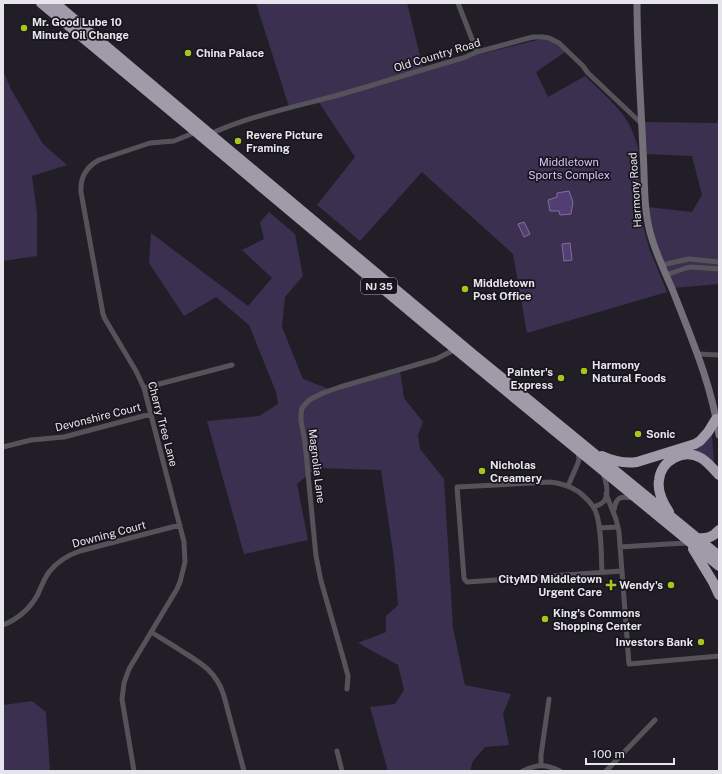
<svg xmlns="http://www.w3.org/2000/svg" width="722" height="774" font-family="'Public Sans',sans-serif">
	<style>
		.green { fill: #3c3050 }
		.water { fill: #533e74; stroke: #7f7098 }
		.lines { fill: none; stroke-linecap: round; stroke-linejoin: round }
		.street { stroke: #555359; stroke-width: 5 }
		.secondary { stroke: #737079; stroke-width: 7 }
		.highway { stroke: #9f9ba8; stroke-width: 10 }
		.poi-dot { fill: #a8c71d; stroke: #18151e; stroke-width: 1.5 }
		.labels { text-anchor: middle; stroke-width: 3.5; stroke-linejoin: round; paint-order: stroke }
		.shield { fill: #18151e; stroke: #a9a7ae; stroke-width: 1 }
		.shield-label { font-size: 10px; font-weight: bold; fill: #e7e5ec }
		.poi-label { font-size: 11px; font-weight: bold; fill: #e7e5ec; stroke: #18151e; text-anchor: start }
		.street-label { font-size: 11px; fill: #e7e5ec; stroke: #18151e }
		.park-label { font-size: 11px; fill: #d8c6f9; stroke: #18151e }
	</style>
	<rect width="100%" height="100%" fill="#211e28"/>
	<path class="green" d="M256,3H407L423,68L550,37L568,50L536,72L548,97L585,76C600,91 618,105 629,124C633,131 635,139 638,147L641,218L649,248L667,292L527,333L513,254L422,172L360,241L317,205L355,157L318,101L289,107Z
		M3,71L12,91L43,144L67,165L32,176L37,213V256L3,261Z
		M719,115V284L673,288L648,222L647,207L692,212L702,195L692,156L645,154L643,122L717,123Z
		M269,212L295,234L303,276L285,297L282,327L303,379L329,389L400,370L404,398L423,422L418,435L420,449L444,479L453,628L465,685L511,694L503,714L509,745L485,747L473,761L470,771H388L370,707L395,704L404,690L398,665L358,643L386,632V616L398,605L394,559L381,470L316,468L297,484L308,540L244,554L207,421L259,416L278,404L276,392L249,325L216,297L184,316L149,263L151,233L248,306L272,278L242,250L264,239L260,222Z
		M712,435L714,464L690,451Z
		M32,701L46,712L50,771H3V705Z"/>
	<path class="water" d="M569,191L573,202L571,214L560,215L559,211H550L548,200L557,197V193Z
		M524,222L530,234L524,237L518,224Z
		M570,243L572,260L564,261L562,244Z"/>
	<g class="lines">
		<path class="street" d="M458,3L477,52
			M210,134C250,116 293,107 335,96C378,84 420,70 463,58L477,52L533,37H543L549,38L559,43L583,66L588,73L642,124
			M662,265L689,259L719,262
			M666,275L686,268L691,267L719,269
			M698,354L719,355
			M144,388L232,365
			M3,447L31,440L64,437L151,414
			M568,486L578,463L579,459L578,451
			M606,494L616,519L619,532L629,664L719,656
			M594,507C598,505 603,504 605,500C609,493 606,480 603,473
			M614,510C616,496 621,496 634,498
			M599,528L618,527
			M620,547L668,544L689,543
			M602,572C601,556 602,525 595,510C592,503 585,497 579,492C570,486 560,483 550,482L457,487L464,578L465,580L467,582L622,571
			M3,625C18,619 30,609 38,594C41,587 44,579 49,572C57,562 68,555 80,551L180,525
			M151,632C162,639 173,645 183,652C203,664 217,673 224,696L244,771
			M347,689L348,676L344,661L321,581L316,556L305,443L301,421V414L302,408L309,400L323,393L340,387L436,359L456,349
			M337,751L342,771
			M541,765V755L549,699
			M134,771L122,699L124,683L129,669L177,589L180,582L185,562L184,542L144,388L136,371L105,319L103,314L81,192C80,177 86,167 99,160L150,143L174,141L196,132
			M523,771C537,764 546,764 560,771
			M606,771L655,720"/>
		<path class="secondary" d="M637,3C637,52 641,102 643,151C645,178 643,206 650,232C655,252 665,272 673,291C692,340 711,383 719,435"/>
		<path class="highway" d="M41,3L196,132L437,334L719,566
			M55,3L210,134L474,355L719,556
			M602,456C613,461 624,464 637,462L695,444L700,441L708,432L716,419
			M669,512C663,503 657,492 659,480C661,460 684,448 701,458C708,462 713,469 719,475
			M696,538C706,539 712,538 719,530
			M693,549L713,582L719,595"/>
	</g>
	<g class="poi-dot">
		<circle cx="24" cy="28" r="4"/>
		<circle cx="188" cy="53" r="4"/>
		<circle cx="238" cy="141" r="4"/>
		<circle cx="465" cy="289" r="4"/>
		<circle cx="584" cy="371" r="4"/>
		<circle cx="561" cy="378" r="4"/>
		<circle cx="638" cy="434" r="4"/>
		<circle cx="482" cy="471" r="4"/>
		<path d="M609 579h4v4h4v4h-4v4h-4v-4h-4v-4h4z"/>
		<circle cx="671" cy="585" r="4"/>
		<circle cx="545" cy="619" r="4"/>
		<circle cx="701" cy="642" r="4"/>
	</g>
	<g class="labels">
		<rect class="shield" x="361" y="278" width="36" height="16" rx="3"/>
		<g class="shield-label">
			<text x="379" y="290">NJ 35</text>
		</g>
		<g class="poi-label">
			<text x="32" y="26">Mr. Good Lube 10<tspan x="32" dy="13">Minute Oil Change</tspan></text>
			<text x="196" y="57">China Palace</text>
			<text x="246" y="139">Revere Picture<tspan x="246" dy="13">Framing</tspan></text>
			<text x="473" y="287">Middletown<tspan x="473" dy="13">Post Office</tspan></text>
			<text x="592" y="369">Harmony<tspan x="592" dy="13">Natural Foods</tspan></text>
			<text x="553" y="376" text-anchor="end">Painter's<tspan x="553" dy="13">Express</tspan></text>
			<text x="646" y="438">Sonic</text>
			<text x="490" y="469">Nicholas<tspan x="490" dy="13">Creamery</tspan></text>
			<text x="602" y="583" text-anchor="end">CityMD Middletown<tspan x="602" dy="13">Urgent Care</tspan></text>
			<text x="663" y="589" text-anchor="end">Wendy's</text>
			<text x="553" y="617">King's Commons<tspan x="553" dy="13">Shopping Center</tspan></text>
			<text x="693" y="646" text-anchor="end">Investors Bank</text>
		</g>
		<g class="street-label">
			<text transform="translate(437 55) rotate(-17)" y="4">Old Country Road</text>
			<text transform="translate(635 190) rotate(-94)" y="4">Harmony Road</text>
			<text transform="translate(98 417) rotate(-14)" y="4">Devonshire Court</text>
			<text transform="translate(163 424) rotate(75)" y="4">Cherry Tree Lane</text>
			<text transform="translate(317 466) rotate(83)" y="4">Magnolia Lane</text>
			<text transform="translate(109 534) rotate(-15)" y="4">Downing Court</text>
		</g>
		<g class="park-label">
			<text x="569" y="166">Middletown<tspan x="569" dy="13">Sports Complex</tspan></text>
		</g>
	</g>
	<rect width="722" height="774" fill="none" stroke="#e7e5ec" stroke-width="8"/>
	<path d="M586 758v6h88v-6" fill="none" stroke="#e7e5ec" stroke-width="2"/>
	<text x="592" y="758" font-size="12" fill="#e7e5ec" stroke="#18151e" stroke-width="3" paint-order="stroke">100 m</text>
</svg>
